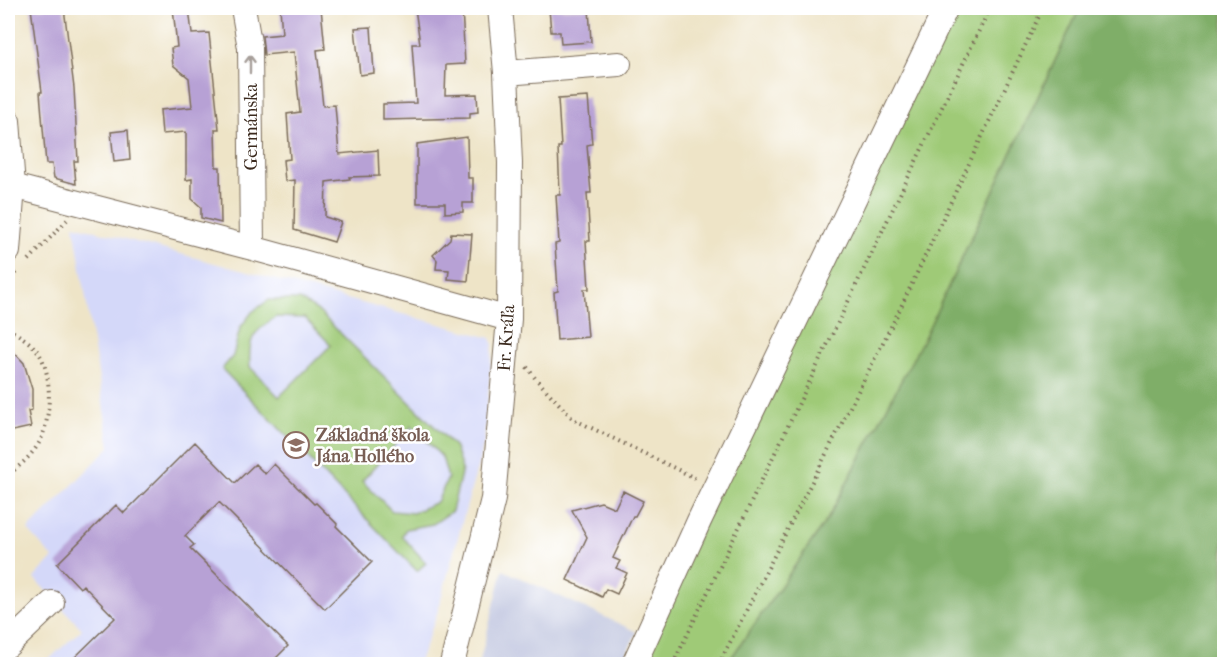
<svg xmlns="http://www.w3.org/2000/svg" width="1232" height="672" font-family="'IM FELL French Canon',serif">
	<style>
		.built { fill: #d4d8f9 }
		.industrial { fill: #bdc3de }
		.green { fill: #9fca77; stroke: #6d7a4a; stroke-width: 1.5; fill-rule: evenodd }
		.forest { fill: #7fae68; stroke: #5d6c43; stroke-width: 1.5 }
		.building { fill: #b7a1d5 }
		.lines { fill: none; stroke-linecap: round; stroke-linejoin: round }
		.minor-casing { stroke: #7a6b59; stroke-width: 26 }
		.path { stroke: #7a6b59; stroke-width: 4; stroke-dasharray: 1.5 4.5; stroke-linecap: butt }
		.minor { stroke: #fff; stroke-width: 24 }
		.oneway { stroke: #a79f9a }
		.labels { text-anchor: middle; stroke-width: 5; stroke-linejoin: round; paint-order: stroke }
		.street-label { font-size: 18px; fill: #3b2a1e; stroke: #fff }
		.education-label { font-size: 18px; font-weight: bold; fill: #785e54; stroke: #fff; text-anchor: start }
	</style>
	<rect width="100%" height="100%" fill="#fff"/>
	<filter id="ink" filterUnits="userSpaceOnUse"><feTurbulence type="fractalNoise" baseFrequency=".0167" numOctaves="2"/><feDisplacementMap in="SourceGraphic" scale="12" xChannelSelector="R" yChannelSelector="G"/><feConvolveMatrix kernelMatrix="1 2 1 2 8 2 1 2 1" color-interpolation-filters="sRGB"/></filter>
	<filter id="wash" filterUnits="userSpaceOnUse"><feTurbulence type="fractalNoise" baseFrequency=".008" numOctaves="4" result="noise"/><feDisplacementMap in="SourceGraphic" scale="24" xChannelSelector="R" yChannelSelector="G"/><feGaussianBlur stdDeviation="1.35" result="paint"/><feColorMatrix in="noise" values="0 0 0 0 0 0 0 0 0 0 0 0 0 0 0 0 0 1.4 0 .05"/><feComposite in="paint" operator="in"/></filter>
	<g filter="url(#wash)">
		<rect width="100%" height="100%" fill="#eee4c7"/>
		<path class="built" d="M74,225L491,338L493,343L484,443L436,617L418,664H44L82,629L34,578L53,558L28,530L110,447Z"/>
		<path class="industrial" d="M503,570L637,632L621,664H479Z"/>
		<path class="green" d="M946,8H1080L925,336L828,518L727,664H638Z
			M269,300H300L317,310L454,446L462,469L452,511L433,524L406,529L402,536L426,563L417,571L222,369L233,356L240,328L252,312ZM276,317L305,318L331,345L279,397L250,367C248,338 252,333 276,317ZM412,426L442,457L448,478L437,502L413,513L392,511L362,481Z"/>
		<path class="forest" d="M1080,8H1224V664H727L828,518L925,336Z"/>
		<g id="blocks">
			<path class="building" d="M31,8H64L74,88L78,161H74L76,184L54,178L52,164H46L40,92H42Z
				M173,8H189L192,34L209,33L219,129H215L216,167H220L221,223L201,218V207L192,199V179L186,180V132L162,134L160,110L192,107L189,78L173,65L171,48L177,47Z
				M280,8H321L325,49L317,50L323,106L335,105L339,154L378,150L379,176L349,177L350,179L326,182L325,217L341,222L334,242L294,230L295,180L285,181L283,160L290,159L287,114L300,112L294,52L264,55L262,36L282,34Z
				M415,8H462L465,64L446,65L445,95L477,94L478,112L470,113V118L383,120V104L416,103L412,44H420Z
				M589,8L591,42L561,44L560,32H551L549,9Z
				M371,27L374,73L360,75L355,28Z
				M588,97L592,144L587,145L591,193H587L590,241H586L589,289H584L588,337L557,340L554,292L558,291L555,244L559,243L556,195H560L558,147H561L558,99Z
				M128,130L130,160L114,162L111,132Z
				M467,137L468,178H473V203H463V212L445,213V203H417V144Z
				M451,233L472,234L468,281L448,279L449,270L436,269L437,260L433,255L450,239Z
				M8,346L24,363L32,389V410L28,411L31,427L8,432Z
				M195,442L235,483L255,464L265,474L274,464L314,504L316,503L337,524L336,526L372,562L325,609L219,502L185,536L194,545L190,548L288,646L270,664H68L115,618L83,585L80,588L57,564L116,505L124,513Z
				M623,491L643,501L635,516H633L613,558L620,561L616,568L627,573L617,594L606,589L602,597L567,580L587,537L572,510L601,502L615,508Z"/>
		</g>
	</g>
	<g filter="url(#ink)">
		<use href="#blocks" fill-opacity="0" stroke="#7a6b59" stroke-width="1.5"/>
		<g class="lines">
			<defs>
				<path id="minor" d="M243,8L250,48L252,248
					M506,73L619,64
					M8,121L13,186L8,251
					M13,186L252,248L509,319
					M8,645L52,603
					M452,664L493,499L509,319L510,163L506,73L500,8
					M634,664L699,521L946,8"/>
			</defs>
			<use href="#minor" class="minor-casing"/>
			<path class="path" d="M29,260L67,220
				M8,283L19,270
				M8,329C18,334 34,344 40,355C52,376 51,414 42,437C35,453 21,465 8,475
				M527,367L535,378L573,419L695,478
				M673,664L990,8
				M719,664L898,313L1043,8"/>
			<use href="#minor" class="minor"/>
		</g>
		<defs><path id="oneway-shaft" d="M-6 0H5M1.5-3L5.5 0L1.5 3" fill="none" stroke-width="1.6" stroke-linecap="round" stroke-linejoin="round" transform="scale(1.5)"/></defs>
		<use class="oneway" href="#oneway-shaft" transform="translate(250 64) rotate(-90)"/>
	</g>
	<defs>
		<symbol id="school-ring" viewBox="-11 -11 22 22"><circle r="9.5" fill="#fff" stroke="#8d6e63" stroke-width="1.5"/><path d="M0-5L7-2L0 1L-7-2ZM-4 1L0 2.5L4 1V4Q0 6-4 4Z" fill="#8d6e63"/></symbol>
	</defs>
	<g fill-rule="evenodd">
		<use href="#school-ring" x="281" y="430" width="30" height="30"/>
	</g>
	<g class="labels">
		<g class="street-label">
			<text transform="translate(251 127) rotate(-90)" y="6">Germánska</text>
			<text transform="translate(506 338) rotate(-86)" y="6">Fr. Kráľa</text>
		</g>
		<g class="education-label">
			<text x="316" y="441">Základná škola<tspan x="316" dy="21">Jána Hollého</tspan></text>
		</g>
	</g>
	<rect width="1232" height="672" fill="none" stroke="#fff" stroke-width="30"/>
</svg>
